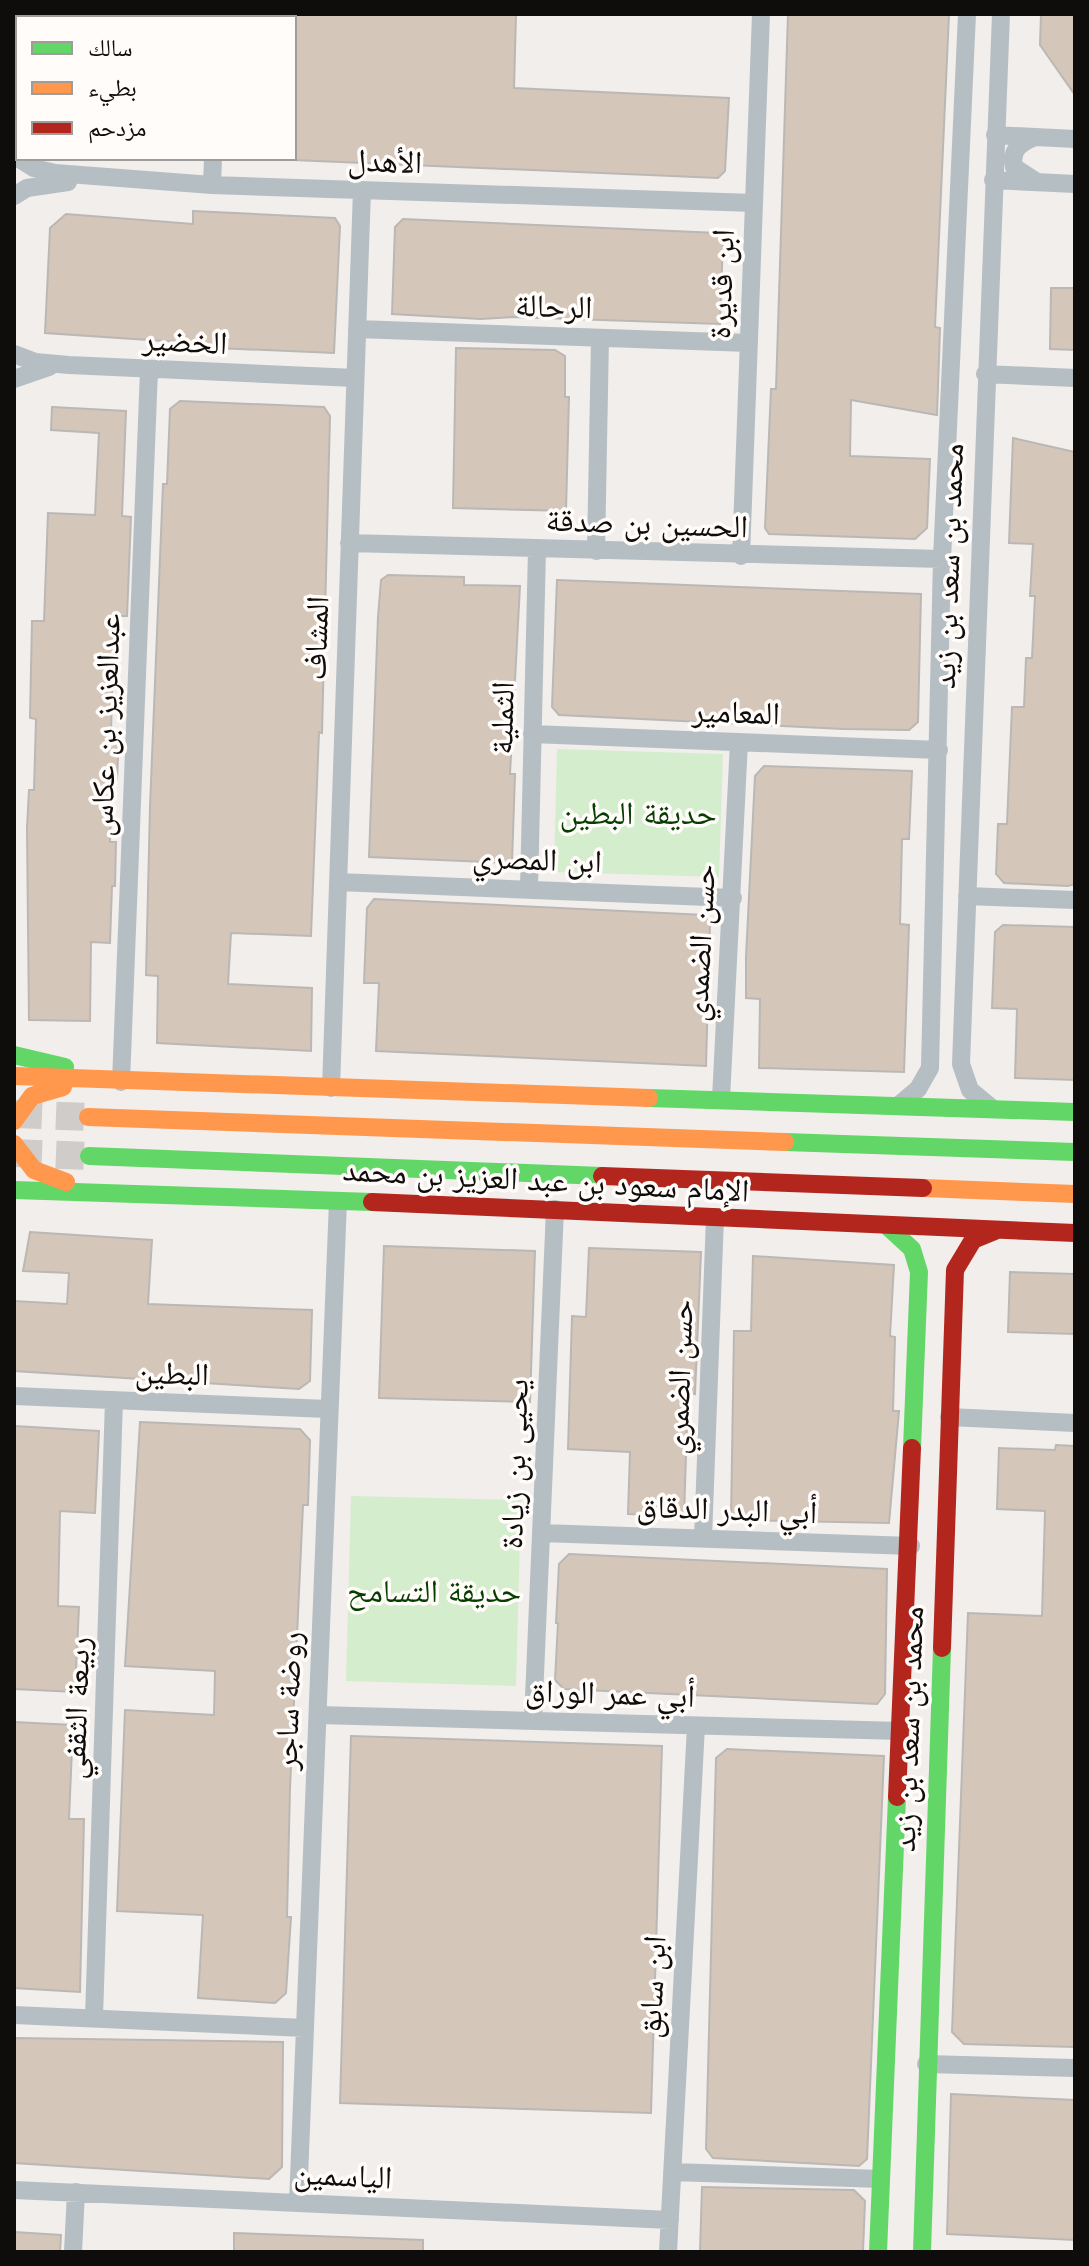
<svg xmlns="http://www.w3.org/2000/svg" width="1089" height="2266" font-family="Jost,'Noto Naskh Arabic',sans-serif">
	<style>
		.green { fill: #d4edcd }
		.building { fill: #d4c7ba; stroke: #bab7b5; stroke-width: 2 }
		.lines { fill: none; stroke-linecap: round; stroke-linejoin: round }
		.primary-tunnel { stroke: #d0ccc9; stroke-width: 28; stroke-dasharray: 28 14; stroke-linecap: butt }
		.street { stroke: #b5bec3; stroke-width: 18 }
		.fast { stroke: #63d668; stroke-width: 18 }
		.slow { stroke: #ff974d; stroke-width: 18 }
		.jam { stroke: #b3261e; stroke-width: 18 }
		.labels { text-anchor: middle; stroke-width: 7; stroke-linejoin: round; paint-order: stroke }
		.street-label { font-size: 32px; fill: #0f0d0b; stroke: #fffcfa }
		.park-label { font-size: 32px; fill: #063e00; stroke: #fffcfa }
	</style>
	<rect width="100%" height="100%" fill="#f2eeeb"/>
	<path class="green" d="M557,749L723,754L719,877L554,872Z
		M351,1496L521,1500L516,1686L346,1681Z"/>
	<path class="building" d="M294,14H516L514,88L729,98L725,171L718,178L294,160Z
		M788,14H949L935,327L940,328L937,415L851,400L850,456L930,459L927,528L915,539L769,534L765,528L771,389H776Z
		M1041,14H1075V95L1040,45Z
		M193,211L335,218L340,226L334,353L192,347L193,343L45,333L50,228L66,214L193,224Z
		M403,219L718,233L723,239L720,324L512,317L481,319L392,314L395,227Z
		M1051,288H1075V350L1050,349Z
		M456,348L555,350L565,356V397H569L566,511L453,508Z
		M180,401L324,407L330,416L322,733L319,732L311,936L231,933L228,984L312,988L311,1051L157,1043L158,976L146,975L150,807L163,484H167L170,409Z
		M52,407L126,411L122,516L131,517L127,616H114L111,734H119L117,780H112L110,842H116L115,886H112L110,943L91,942L90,1021L29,1020L27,828L29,790H34L36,719L30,718L32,621H44L48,513L95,515L99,433L51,430Z
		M1013,438L1075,452V884L1068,886L1004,883L996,874L998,824H1007L1012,707H1024L1026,658H1032L1035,596H1030L1033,544L1009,543Z
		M388,575L464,577V585L520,586L510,774H515L512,863L369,857L378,617L381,580Z
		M557,580L921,594L918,722L909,730L843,729L559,715L552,707Z
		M764,766L912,771L909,839H902L900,924L909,925L904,1072L759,1068L760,999L746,998V957L755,776Z
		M374,899L705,915L710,923L706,1066L376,1051L379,983H364L367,908Z
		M1003,925L1075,927V1080L1015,1078L1017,1009L992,1008L995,932Z
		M30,1232L152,1240L148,1304L312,1310L310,1381L299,1389L14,1371V1301L67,1304L69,1273L23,1271Z
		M384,1246L535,1251L530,1402L379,1398Z
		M589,1248L701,1252L695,1394L688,1393L684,1516L628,1514L630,1452L568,1449L572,1316L586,1317Z
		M753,1256L894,1265L890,1336L895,1337L893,1411H899L889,1523L731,1520L734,1331H751Z
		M1010,1272L1075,1274V1334L1008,1332Z
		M140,1422L300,1429L310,1440L308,1505H303L290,1788L287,1917H291L286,1993L275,2003L198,1998L203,1915L117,1911L125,1710L214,1715L215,1671L125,1666Z
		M14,1426L99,1431L95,1513L60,1511L58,1606L79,1607L75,1692L14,1689Z
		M1056,1445L1075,1446V2047L964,2044L952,2032L968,1613L1042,1616L1045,1511L997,1509L999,1448L1055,1450Z
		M569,1554L887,1569L885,1694L877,1704L564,1689L555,1680L558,1623H556L559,1564Z
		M14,1722L73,1725L69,1819H84L80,1992L14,1988Z
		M351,1736L662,1746L651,2113L340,2103Z
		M727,1749L884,1756L867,2159L859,2166L713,2158L706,2149L716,1758Z
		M14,2038L283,2042L282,2167L269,2179L14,2163Z
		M951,2094L1075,2100V2240L947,2234Z
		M702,2187L854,2190L865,2201L863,2252H700Z
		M14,2232L61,2235L60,2252H14Z
		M234,2233L423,2240V2252H234Z"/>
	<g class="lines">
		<path class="primary-tunnel" d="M14,1114L88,1117
			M14,1153L89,1156"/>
		<path class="street" d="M218,18V14
			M995,135L1075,139
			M1035,137C1021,143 1010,149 1014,167L1037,182
			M18,158L34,168L55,173L212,185L754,203
			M993,180L1075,184
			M212,185L213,158
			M14,196L27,188L68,182
			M357,329L749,343
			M14,354L35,362L69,365L355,378
			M985,374L1075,378
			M14,379L49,367
			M349,543L942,559
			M596,551L600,338
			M741,556L761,14
			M532,734L939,750
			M338,882L733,898
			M529,888L537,549
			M967,896L1075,900
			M121,1082L149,370
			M331,1088L362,190
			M721,1099L739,742
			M899,1105L918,1089L930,1068L942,559L967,14
			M993,1109L970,1090L961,1064L1001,14
			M14,1396L328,1409
			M949,1417L1075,1423
			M542,1533L911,1546
			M703,1538L715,1217
			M318,1715L901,1731
			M533,1721L555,1209
			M14,2015L305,2028
			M94,2018L114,1400
			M926,2064L1075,2068
			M672,2172L881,2179
			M14,2190L670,2220
			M298,2203L338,1201
			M73,2252L76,2192
			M668,2252L696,1726"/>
		<path class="fast" d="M14,1055L65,1067
			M649,1098L1075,1112
			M785,1142L1075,1152
			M89,1156L602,1176
			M14,1190L372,1202
			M887,1226L912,1249L919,1272L912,1448
			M878,2252L897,1797
			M922,2252L942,1648"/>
		<path class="slow" d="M14,1076L649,1098
			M88,1117L785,1142
			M14,1121L32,1096L63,1087
			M14,1144L34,1170L66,1182
			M923,1188L1075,1194"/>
		<path class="jam" d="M602,1176L923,1188
			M372,1202L1075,1233
			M942,1648L955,1270L973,1240L995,1231
			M897,1797L912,1448"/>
	</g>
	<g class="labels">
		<g class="street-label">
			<text transform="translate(385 161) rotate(2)" y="11">الأهدل</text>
			<text transform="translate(721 284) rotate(-88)" y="11">ابن قديرة</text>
			<text transform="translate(554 306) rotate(2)" y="11">الرحالة</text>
			<text transform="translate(185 341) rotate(3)" y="11">الخضير</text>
			<text transform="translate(647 523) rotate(2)" y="11">الحسين بن صدقة</text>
			<text transform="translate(948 566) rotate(-88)" y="11">محمد بن سعد بن زيد</text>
			<text transform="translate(316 638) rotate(-88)" y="11">المشاف</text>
			<text transform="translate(736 712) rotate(2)" y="11">المعامير</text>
			<text transform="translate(502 718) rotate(-89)" y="11">الثملية</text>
			<text transform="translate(105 725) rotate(-88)" y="11">عبدالعزيز بن عكاس</text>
			<text transform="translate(537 859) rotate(2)" y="11">ابن المصري</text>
			<text transform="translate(700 943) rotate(-87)" y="11">حسن الضمدي</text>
			<text transform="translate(546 1180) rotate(3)" y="11">الإمام سعود بن عبد العزيز بن محمد</text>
			<text transform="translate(172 1373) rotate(2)" y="11">البطين</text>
			<text transform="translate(679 1377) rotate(-88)" y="11">حسن الضمري</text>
			<text transform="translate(514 1464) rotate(-88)" y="11">يحيى بن زيادة</text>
			<text transform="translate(727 1509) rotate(2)" y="11">أبي البدر الدقاق</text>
			<text transform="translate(610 1693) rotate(2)" y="11">أبي عمر الوراق</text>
			<text transform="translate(288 1701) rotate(-88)" y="11">روضة ساجر</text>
			<text transform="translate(76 1708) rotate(-88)" y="11">ربيعة الثقفي</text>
			<text transform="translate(908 1729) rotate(-88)" y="11">محمد بن سعد بن زيد</text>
			<text transform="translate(652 1987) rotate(-87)" y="11">ابن سابق</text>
			<text transform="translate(343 2175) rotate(3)" y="11">الياسمين</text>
		</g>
		<g class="park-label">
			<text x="638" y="824">حديقة البطين</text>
			<text x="434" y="1602">حديقة التسامح</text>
		</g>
	</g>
	<rect width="1089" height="2266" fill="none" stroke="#0f0d0b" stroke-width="32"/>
	<rect x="16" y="16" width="280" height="144" fill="#fffcfa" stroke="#9f9c9a" stroke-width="2"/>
	<rect x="32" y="42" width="40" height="12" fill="#63d668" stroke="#9f9c9a" stroke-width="2"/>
	<text x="88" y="56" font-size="24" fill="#0f0d0b">سالك</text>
	<rect x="32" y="82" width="40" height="12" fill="#ff974d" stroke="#9f9c9a" stroke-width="2"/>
	<text x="88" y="96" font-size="24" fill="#0f0d0b">بطيء</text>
	<rect x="32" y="122" width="40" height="12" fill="#b3261e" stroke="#9f9c9a" stroke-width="2"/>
	<text x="88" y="136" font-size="24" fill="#0f0d0b">مزدحم</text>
</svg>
